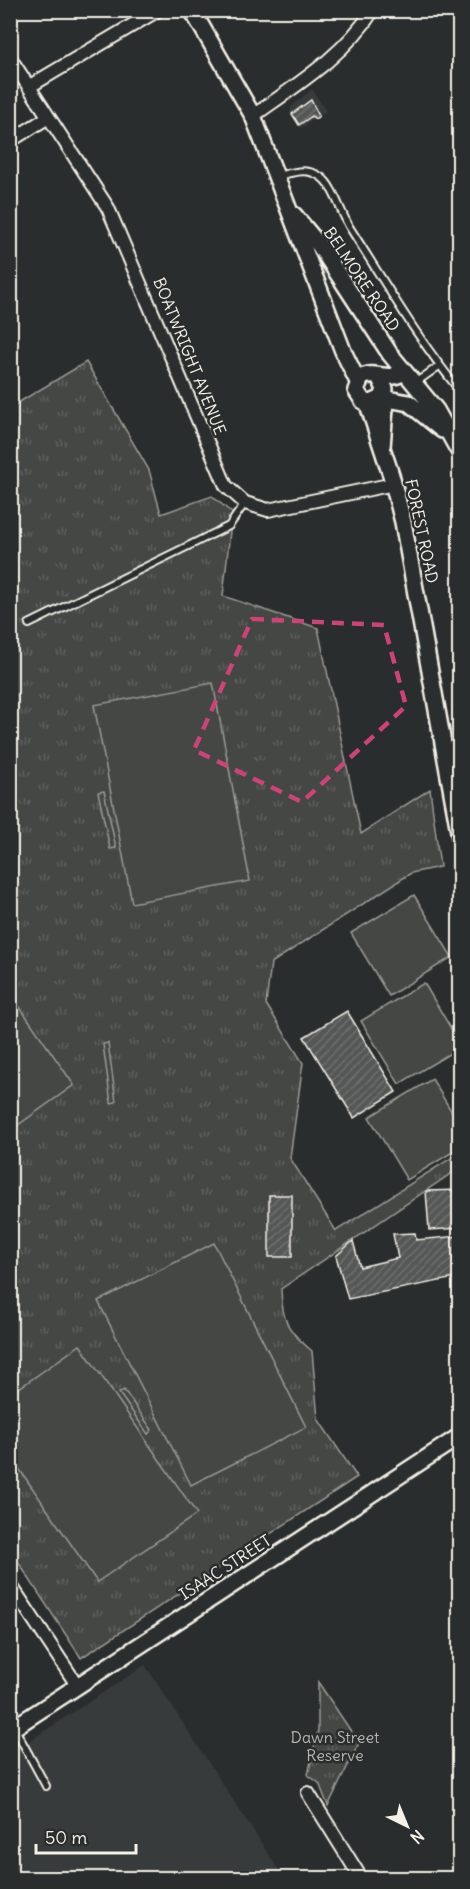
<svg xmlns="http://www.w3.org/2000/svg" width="470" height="1889" font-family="Delius,sans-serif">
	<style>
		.built { fill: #373a3a }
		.grass { fill: url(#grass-tufts); stroke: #9c9c96; stroke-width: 1.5 }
		.pitch { fill: #444645; stroke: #9c9c96; stroke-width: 1.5 }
		.building { fill: url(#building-hatch); stroke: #f4f1e8; stroke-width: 1.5 }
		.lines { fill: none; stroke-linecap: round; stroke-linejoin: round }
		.service-casing { stroke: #f4f1e8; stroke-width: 10 }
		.minor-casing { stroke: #f4f1e8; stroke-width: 16 }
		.tertiary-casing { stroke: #f4f1e8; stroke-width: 20 }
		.service { stroke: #2a2d2e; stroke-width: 6 }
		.minor { stroke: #2a2d2e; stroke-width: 12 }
		.tertiary { stroke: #2a2d2e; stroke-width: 15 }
		.marked { fill: none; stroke: #cc4377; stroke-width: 4.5; stroke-dasharray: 12 8; stroke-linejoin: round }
		.labels { text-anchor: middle; stroke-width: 5; stroke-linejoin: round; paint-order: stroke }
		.street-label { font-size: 16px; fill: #f4f1e8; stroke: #2a2d2e }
		.park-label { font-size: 16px; fill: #b6b5af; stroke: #2a2d2e }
	</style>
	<defs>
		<pattern id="grass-tufts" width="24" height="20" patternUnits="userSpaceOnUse" patternTransform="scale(1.5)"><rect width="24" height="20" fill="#444645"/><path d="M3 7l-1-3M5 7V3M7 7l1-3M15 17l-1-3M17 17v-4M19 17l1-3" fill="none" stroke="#606160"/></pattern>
		<pattern id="building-hatch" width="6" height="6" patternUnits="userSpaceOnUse" patternTransform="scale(1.5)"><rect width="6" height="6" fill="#555756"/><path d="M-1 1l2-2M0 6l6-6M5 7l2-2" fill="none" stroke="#6e706e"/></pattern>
	</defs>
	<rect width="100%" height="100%" fill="#2a2d2e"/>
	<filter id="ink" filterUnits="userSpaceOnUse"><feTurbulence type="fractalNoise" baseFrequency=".0167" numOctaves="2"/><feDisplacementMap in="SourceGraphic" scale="12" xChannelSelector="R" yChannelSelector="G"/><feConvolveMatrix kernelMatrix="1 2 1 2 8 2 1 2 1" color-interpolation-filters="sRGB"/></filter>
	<g filter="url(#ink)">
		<path class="built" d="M312,89L326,111L301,128L290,112L292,106Z
			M145,1665L284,1878H11V1753Z"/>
		<path class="grass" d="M86,362L149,470L161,514L212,496L232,513L223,596L318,628L361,834L430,789L440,867L411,873L271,963L266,1004L303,1063L290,1158L336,1231L459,1153V1168L281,1289C282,1321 287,1330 312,1351L318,1419L357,1477L81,1658L11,1551L10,1535L17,1529L10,1519L11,407Z
			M318,1682L359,1743L328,1806L319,1783L308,1775L318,1730Z"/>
		<path class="pitch" d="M213,683L250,881L132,903L94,705Z
			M104,791L116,848L110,849L98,792Z
			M414,895L452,957L389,996L351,933Z
			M424,983L459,1042V1048L399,1084L361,1021Z
			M17,1003L74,1085L11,1130V1007Z
			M108,1043L116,1102L111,1103L103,1044Z
			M432,1079L459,1124V1148L407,1180L369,1117Z
			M214,1243L306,1427L191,1485L98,1301Z
			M80,1345L197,1514L97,1582L11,1457V1394Z
			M124,1390L152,1430L148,1434L119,1393Z"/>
		<path class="building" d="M311,100L319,116L315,119L312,116L299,125L292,114Z
			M347,1011L396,1092L354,1118L304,1037Z
			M460,1190V1228L429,1230L426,1191Z
			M269,1195H292V1257H269Z
			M415,1233L416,1240L460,1236V1277L348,1299L336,1256L353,1241L360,1267L398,1258L393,1234Z"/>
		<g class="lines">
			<defs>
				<path id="service" d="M278,176C294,172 307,167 321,177C333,185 341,213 350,228C385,283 418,340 460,391
					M415,383L439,366
					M29,624L229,526L245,503
					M15,1729L46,1786"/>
				<path id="minor" d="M10,58L108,208L226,486L245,503L268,510L394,484
					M30,86L158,10
					M253,116C295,86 345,55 373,10
					M10,141L47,118
					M10,1584L77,1685
					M308,1793L361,1878"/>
				<path id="tertiary" d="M192,10L253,116L343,351L358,382
					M294,215L319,245L390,354L436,410L460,453
					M379,377L385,389L382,398L371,403L363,401L356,390L361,378C375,369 387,383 404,372
					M382,398L409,403L442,430
					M380,400L385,409L382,447
					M367,402L391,475L403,522L460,837
					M10,1730L460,1436"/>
			</defs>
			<use href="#service" class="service-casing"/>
			<use href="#minor" class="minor-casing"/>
			<use href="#tertiary" class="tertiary-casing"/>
			<use href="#service" class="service"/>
			<use href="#minor" class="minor"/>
			<use href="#tertiary" class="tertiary"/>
		</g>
	</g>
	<path class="marked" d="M252,619L384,625L406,706L302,802L194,750Z"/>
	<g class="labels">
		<g class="street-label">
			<text transform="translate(362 279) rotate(56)" y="6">BELMORE ROAD</text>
			<text transform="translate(190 356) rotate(68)" y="6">BOATWRIGHT AVENUE</text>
			<text transform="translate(422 531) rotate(78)" y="6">FOREST ROAD</text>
			<text transform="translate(225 1567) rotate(-33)" y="6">ISAAC STREET</text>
		</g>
		<g class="park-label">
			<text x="335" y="1743">Dawn Street<tspan x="335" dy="18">Reserve</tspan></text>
		</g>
	</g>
	<rect width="470" height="1889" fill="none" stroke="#2a2d2e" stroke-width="36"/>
	<rect x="18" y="18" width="434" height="1853" fill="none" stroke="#f4f1e8" stroke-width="2" filter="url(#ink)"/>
	<g transform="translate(407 1826) rotate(137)" stroke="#2a2d2e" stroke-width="4.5" paint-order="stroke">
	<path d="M0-4.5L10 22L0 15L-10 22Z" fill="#f4f1e8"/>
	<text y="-9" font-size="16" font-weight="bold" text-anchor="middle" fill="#f4f1e8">N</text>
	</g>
	<path d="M36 1844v9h100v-9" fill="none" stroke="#f4f1e8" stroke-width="3"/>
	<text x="45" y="1844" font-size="18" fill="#f4f1e8" stroke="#2a2d2e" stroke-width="4.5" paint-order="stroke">50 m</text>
</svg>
